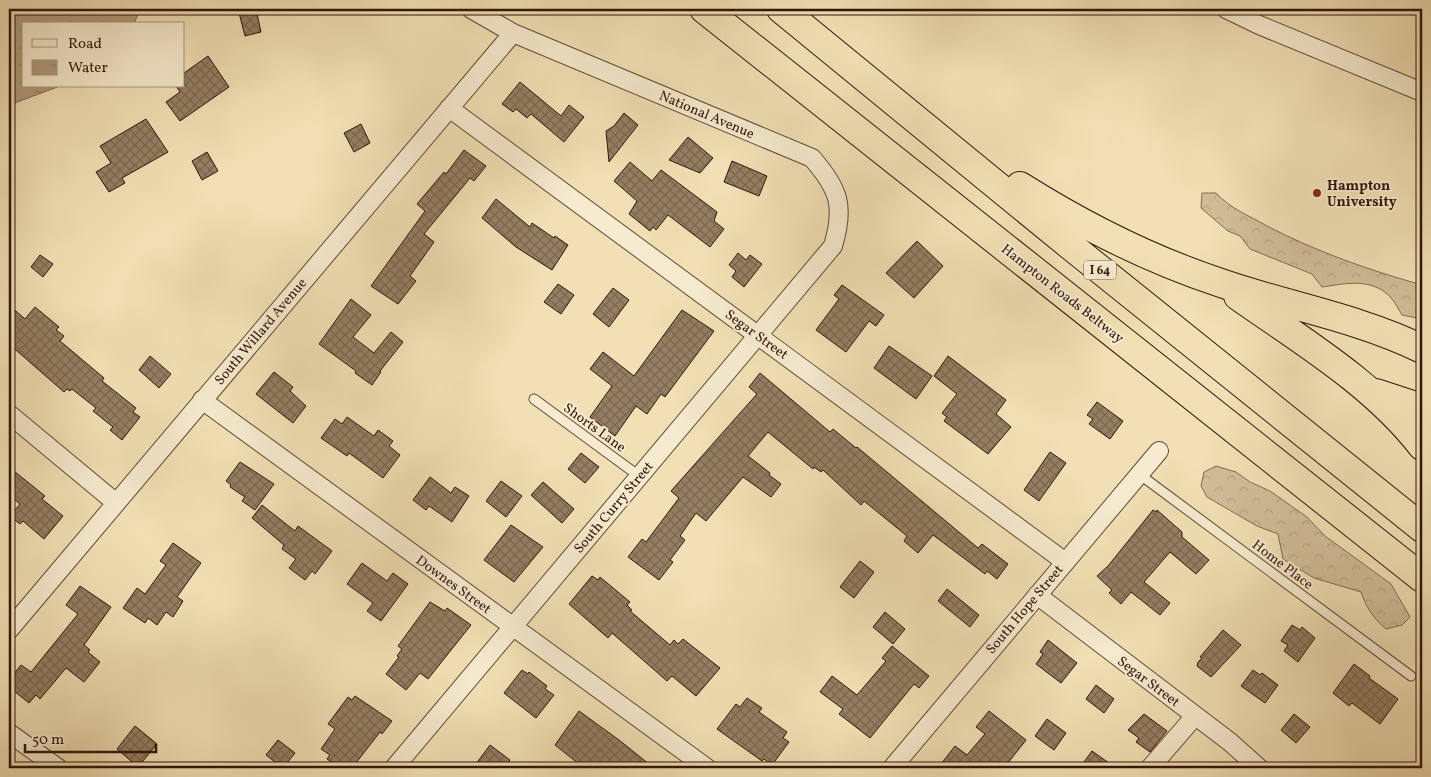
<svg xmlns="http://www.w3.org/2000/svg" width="1431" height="777" font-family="Vollkorn,serif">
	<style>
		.forest { fill: url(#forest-crowns); stroke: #806951 }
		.water { fill: url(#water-ripples); stroke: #7d654e }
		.building { fill: url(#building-cross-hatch); stroke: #31150a }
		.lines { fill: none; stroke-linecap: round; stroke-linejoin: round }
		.lane-casing { stroke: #614835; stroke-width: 11 }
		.street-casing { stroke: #614835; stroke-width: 20 }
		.highway-casing { stroke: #31150a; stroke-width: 30 }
		.lane { stroke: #f6ebcf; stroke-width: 9 }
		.street { stroke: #f6ebcf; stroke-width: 18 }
		.highway { stroke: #f1e0b5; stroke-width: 28 }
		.poi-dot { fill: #8f2418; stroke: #f6ebcf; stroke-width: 2 }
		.labels { text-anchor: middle; stroke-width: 4; stroke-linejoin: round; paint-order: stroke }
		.shield { fill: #f6ebcf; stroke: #6c5545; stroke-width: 1 }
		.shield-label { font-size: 12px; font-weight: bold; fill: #31150a }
		.street-label { font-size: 14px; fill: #31150a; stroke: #f6ebcf }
		.poi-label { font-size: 14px; font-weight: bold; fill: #31150a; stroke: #f6ebcf; text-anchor: start }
	</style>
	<defs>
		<pattern id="forest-crowns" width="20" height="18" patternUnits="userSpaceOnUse" patternTransform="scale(1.25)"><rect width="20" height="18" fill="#d0bd98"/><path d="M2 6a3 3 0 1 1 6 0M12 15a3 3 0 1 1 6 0" fill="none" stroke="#b3a282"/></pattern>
		<pattern id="water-ripples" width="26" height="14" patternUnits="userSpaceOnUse" patternTransform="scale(1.25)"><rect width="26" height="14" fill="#b09b7b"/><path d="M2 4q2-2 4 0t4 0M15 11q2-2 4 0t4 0" fill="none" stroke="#907d63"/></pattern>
		<pattern id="building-cross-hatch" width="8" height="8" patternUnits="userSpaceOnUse" patternTransform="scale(1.25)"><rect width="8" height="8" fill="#957f63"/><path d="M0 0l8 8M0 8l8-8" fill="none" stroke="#7a6750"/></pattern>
	</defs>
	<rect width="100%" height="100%" fill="#f1e0b5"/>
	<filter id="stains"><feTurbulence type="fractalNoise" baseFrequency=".004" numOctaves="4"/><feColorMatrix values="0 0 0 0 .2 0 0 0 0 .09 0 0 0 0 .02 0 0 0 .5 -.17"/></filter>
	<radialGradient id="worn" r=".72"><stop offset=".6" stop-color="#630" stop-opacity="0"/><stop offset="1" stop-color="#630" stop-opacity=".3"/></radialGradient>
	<path class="forest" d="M1202,193H1216C1231,209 1248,215 1267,226C1317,252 1369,270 1422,285V319L1402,315C1398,308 1392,297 1386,293C1367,278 1343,284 1322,287L1312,274L1250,249L1240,236L1228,231L1201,208Z
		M1216,466L1236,472L1250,482L1270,491L1307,517L1325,536L1391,584L1410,617L1402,625L1386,629C1373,618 1366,607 1361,592L1314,578L1283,559L1278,534L1257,526L1207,497L1201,486L1204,472Z"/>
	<path class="water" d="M9,9H140L134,24H24V86H60L9,105Z"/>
	<path class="building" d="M238,9H256L261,32L245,36Z
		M208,56L229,87L180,121L166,102L180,92L176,86H184V73Z
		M520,82L561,116L569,105L584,117L564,142L531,114L527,118L516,109L513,112L502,104Z
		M624,113L638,125L609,162L606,131L614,126Z
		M146,119L168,152L122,178L125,183L109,192L96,172L111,163L100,146Z
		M361,124L370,143L354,152L344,133Z
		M688,137L713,158L700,173L669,160Z
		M464,150L486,166L474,181L470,178L424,234L434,242L410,276L416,281L398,304L371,286L425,211L417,204L444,172L446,174Z
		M207,152L218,171L202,180L192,161Z
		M732,161L767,176L759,196L724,182Z
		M630,162L652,181L661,170L717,212L714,221L724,229L710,247L668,215L656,230L653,227L650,231L629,214L637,201L614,181Z
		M496,199L530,227L532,223L554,238L555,236L568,245L552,270L516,247L482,218Z
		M917,241L943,266L914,298L886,273Z
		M738,253L746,260L750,255L762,264L744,287L732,277L736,271L729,265Z
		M40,255L53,264L43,277L31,267Z
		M558,284L574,295L561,314L544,302Z
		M842,285L884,315L876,326L869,321L846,352L816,330L839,299L834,295Z
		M613,288L629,300L609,327L593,314Z
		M351,299L371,315L353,337L374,353L391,332L403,342L380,371L381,372L372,385L355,373L356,371L319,344Z
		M9,305L25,319L35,307L59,327L56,330L64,336L60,341L104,378L102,381L136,408L133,412L140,417L122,440L110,430L113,427L93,411L96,408L72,389L70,391L67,389L64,392L9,344Z
		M682,310L714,331L665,397L661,394L647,414L636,406L615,436L590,417L612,386L590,369L603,352L634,376Z
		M889,346L932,376L916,399L874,368Z
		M150,356L171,374L159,388L139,370Z
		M948,356L1006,400L996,414L1011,427L988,454L944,421L947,417L942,413L957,394L934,376Z
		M274,372L293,387L290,391L306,406L293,423L256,394Z
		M760,373L830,432L833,429L856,448L857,447L978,548L982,544L1008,564L997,579L987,571L985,574L933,535L918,553L904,541L907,536L864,501L861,505L823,470L821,472L814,467L813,469L768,432L748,456L770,473L769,475L781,484L771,497L743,477L706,521L696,513L680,536L685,540L670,560L673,562L659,580L628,557L642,539L646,542L679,498L671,491L757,394L749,387Z
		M1097,402L1123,421L1110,439L1089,424L1093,419L1087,415Z
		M347,417L374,436L378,430L393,441L389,446L400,455L383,478L349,453L347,456L321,438L335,419L342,424Z
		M1050,452L1066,463L1039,501L1024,490Z
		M581,453L599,467L585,483L568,469Z
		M240,462L274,484L255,510L242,501L245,497L230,487L231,485L226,481Z
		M9,467L45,496L42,499L63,516L44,539L23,521L20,524L10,516L20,504L9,495Z
		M430,477L451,493L455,487L469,496L452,522L429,506L426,510L413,500Z
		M501,481L522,496L506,517L486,501Z
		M543,482L574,509L562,523L531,495Z
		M262,505L295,531L298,526L332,551L315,574L312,571L305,580L289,568L296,559L282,549L284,545L252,518Z
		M1153,510L1156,512L1157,510L1182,532V537L1209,560L1196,574L1170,552L1144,582L1170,603L1160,615L1131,592L1121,604L1109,593L1112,590L1097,576L1108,566Z
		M511,525L543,547L514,582L484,560Z
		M173,543L201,563L177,597L183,601L173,617L166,612L157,625L148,618L145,623L123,608L137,588L145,594L166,565L160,561Z
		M860,561L874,572L854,598L840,587Z
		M362,563L387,581L393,573L408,584L381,621L367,611L373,603L347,584Z
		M592,576L598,580L600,577L630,602L627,605L632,610L630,611L670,645L674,640L678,644L683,639L720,668L696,696L672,676L667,681L612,633L608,638L569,604Z
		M80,586L111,607L84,645L90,650L88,652L100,662L84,682L66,668L40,699L36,695L29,703L9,687V680L21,665L31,672L78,614L66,605Z
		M947,589L979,615L970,627L938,601Z
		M430,602L445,611L447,608L471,625L428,679L420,673L406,690L386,674L399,657L397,656L402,649L398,646Z
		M885,612L905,629L893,644L873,627Z
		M1292,625L1300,630L1302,627L1315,638L1298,662L1284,651L1288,645L1281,641Z
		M1223,630L1241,645L1211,677L1197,666L1198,662L1202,658L1200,657Z
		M1048,640L1077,663L1061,683L1036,664L1043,654L1040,652Z
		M892,646L929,676L919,688L914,684L870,738L839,714L843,709L820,692L832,676L857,695L886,661L882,658Z
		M1354,664L1370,676L1369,678L1398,699L1380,724L1352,703L1349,706L1333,693Z
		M522,670L528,674L529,672L547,686L545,689L554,695L536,718L504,693Z
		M1253,670L1260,675L1262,673L1278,685L1265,703L1241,686Z
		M1096,685L1114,699L1104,713L1086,699Z
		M355,696L392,721L382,734L380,732L352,768H327L331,762L327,759L330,755L321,749L335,729L328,724L348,697L352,700Z
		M747,698L762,708L759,712L787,732L783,738L789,742L772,765L764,759L762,761L717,729L736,704L740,707Z
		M579,711L619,740L654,768H584L555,745Z
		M989,711L1026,740L1004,768H938L955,746L967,755L985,734L976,727Z
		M1144,714L1167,731L1150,752L1136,742L1139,738L1128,730Z
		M1294,714L1310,727L1296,743L1281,730Z
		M1047,719L1066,733L1054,750L1035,736Z
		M135,726L157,744L138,767L117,749Z
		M278,740L295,753L283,768L266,755Z
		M490,745L510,760L504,768H473Z
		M1092,751L1116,768H1092L1084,762Z"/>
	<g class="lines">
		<defs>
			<path id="lane" d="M534,399L639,476
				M1139,474L1411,676"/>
			<path id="street" d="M1226,9L1259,25L1422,92
				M449,108L1064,561
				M202,400L707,768
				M9,414L115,502
				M1037,595L1230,742L1259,768
				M9,630L513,33
				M9,733L58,768
				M394,768L833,246C845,206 839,189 812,158L513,33L471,9
				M892,768L1159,451
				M1150,768L1195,716"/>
			<path id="highway" d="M704,9L1422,578
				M781,9L1067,243L1422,528
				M1020,186C1085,227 1148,259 1221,283C1287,306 1359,318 1422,349
				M1238,296C1302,341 1374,384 1422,446
				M1376,393L1422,408"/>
		</defs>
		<use href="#lane" class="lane-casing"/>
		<use href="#street" class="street-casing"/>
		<use href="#highway" class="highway-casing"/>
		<use href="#lane" class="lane"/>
		<use href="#street" class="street"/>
		<use href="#highway" class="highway"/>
	</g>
	<circle class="poi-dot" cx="1317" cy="193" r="5"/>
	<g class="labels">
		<rect class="shield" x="1084" y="260.5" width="32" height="19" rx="4"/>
		<g class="shield-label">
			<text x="1100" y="274">I 64</text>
		</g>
		<g class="street-label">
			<text transform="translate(707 114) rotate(23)" y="5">National Avenue</text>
			<text transform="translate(1063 293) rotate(38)" y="5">Hampton Roads Beltway</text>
			<text transform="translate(260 331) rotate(-50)" y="5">South Willard Avenue</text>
			<text transform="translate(757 334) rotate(36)" y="5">Segar Street</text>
			<text transform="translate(595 427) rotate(36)" y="5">Shorts Lane</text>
			<text transform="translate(613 507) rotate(-50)" y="5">South Curry Street</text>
			<text transform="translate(1283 564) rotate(37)" y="5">Home Place</text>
			<text transform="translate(454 584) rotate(36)" y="5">Downes Street</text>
			<text transform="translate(1024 609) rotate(-50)" y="5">South Hope Street</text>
			<text transform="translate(1149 681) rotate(37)" y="5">Segar Street</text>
		</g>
		<g class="poi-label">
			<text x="1327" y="190">Hampton<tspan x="1327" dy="16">University</tspan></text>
		</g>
	</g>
	<rect width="1431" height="777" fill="none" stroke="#f1e0b5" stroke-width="30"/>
	<rect x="10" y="10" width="1411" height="757" fill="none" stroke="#31150a" stroke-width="2.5"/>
	<rect x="15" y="15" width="1401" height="747" fill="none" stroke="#31150a"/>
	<rect x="22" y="22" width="162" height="65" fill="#f6ebcf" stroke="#a79580"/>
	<rect x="32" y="39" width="25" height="8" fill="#f6ebcf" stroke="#a79580"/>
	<text x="68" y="48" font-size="15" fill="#31150a">Road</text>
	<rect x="32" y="60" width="25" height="15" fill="url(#water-ripples)" stroke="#a79580"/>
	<text x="68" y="72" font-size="15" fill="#31150a">Water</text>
	<path d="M25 744v8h131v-8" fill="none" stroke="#31150a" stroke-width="2.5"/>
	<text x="32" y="744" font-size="15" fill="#31150a" stroke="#f6ebcf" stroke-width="4" paint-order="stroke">50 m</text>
	<rect width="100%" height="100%" filter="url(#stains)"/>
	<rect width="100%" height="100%" fill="url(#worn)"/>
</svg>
